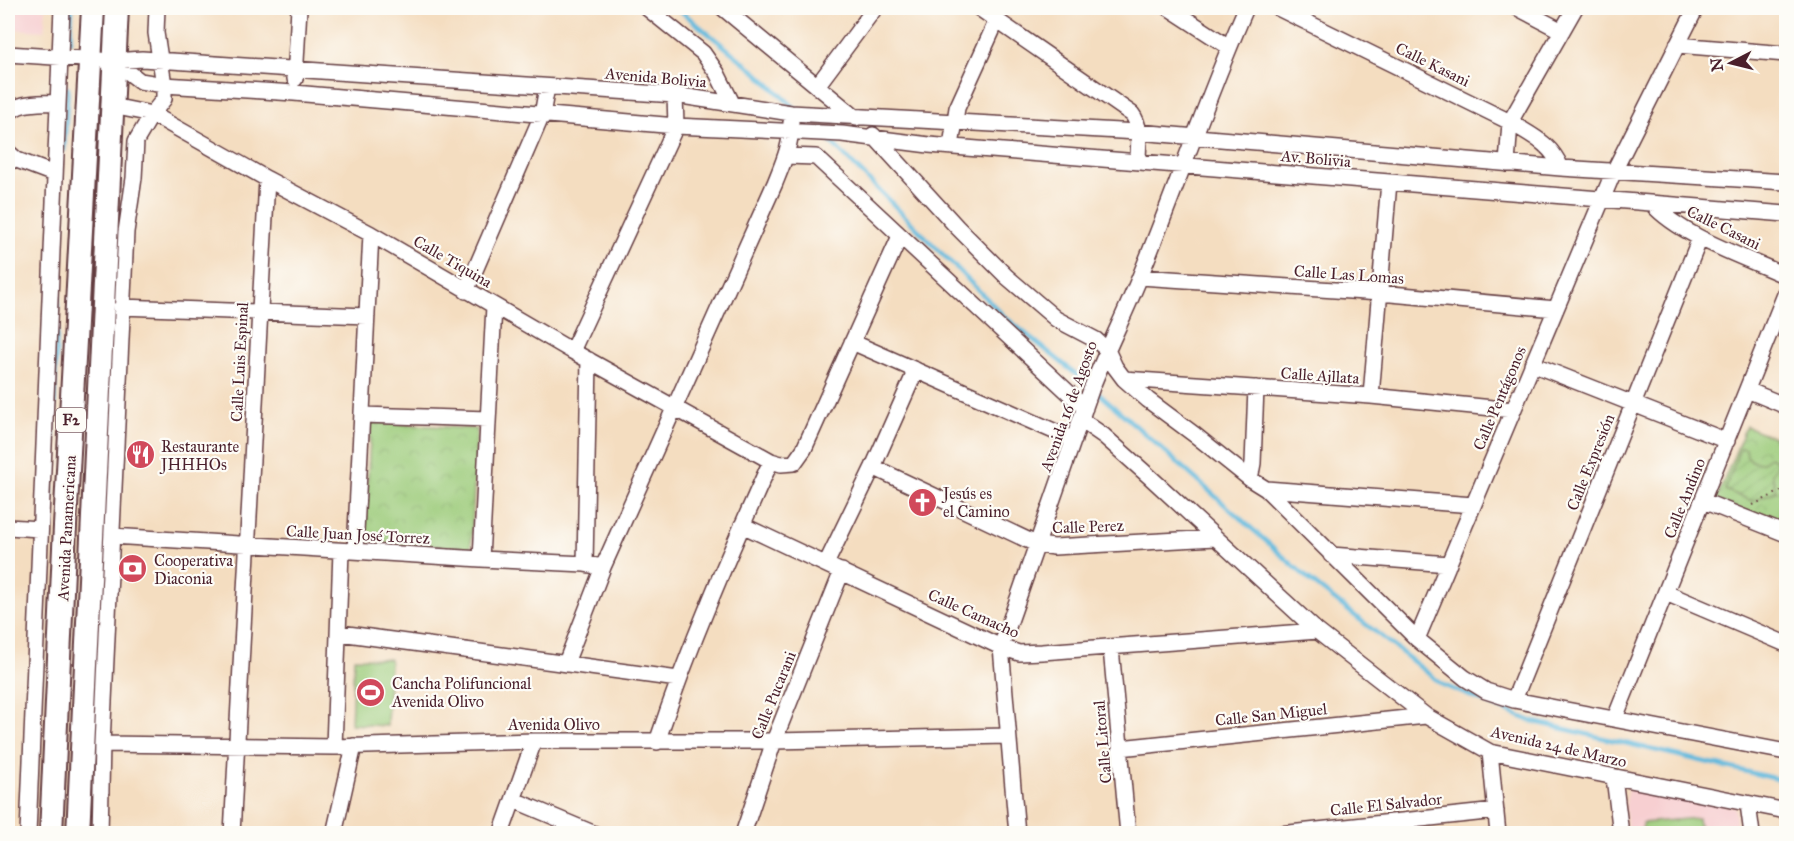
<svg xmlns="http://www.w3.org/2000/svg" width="1794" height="841" font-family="'IM FELL Great Primer',serif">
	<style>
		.built { fill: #f7cfd1 }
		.grass { fill: #9bcb79; stroke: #727552; stroke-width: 1.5 }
		.park { fill: url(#park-crowns); stroke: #727552; stroke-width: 1.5 }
		.garden { fill: url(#garden-furrows); stroke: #727552; stroke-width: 1.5 }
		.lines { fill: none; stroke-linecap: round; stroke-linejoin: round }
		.stream { stroke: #60b9dd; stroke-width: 4.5 }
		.minor-tunnel { stroke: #d2b7a2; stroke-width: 15; stroke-dasharray: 15 8; stroke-linecap: butt }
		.minor-casing { stroke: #643c41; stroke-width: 18 }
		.highway-casing { stroke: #643c41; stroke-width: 26 }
		.path { stroke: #643c41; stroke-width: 2; stroke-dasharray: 1.5 4.5; stroke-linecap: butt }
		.minor { stroke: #fff; stroke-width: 15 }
		.highway { stroke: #fff; stroke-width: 22 }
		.labels { text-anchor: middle; stroke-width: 4.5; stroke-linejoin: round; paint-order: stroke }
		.shield { fill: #fdfcf7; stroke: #806168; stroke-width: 1.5 }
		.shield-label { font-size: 15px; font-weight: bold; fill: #4a1f2b }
		.street-label { font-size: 16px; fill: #4a1f2b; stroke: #fdfcf7 }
		.poi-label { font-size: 16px; fill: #4a1f2b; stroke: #fdfcf7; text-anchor: start }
	</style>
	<defs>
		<pattern id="park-crowns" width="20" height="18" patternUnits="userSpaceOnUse" patternTransform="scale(1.5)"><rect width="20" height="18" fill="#9bcb79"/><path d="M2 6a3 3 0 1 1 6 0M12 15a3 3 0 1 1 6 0" fill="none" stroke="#87ae69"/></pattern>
		<pattern id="garden-furrows" width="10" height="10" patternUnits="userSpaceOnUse" patternTransform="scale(1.5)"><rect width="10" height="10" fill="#9bcb79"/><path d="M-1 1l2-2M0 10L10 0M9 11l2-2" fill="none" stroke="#87ae69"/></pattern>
	</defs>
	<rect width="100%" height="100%" fill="#fdfcf7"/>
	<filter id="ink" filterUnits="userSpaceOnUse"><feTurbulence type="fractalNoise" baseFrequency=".0167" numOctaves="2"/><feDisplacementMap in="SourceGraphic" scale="12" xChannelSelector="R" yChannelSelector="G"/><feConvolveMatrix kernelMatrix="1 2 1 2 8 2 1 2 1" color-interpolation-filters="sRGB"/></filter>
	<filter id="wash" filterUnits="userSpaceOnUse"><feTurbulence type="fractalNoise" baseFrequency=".008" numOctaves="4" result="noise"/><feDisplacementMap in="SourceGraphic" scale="24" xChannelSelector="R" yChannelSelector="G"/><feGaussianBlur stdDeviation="1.35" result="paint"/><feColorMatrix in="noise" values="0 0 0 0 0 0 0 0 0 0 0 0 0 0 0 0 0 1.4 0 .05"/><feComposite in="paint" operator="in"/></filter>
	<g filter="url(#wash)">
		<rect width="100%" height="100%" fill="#f4ddc0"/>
		<path class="built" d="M8,8H46L44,31L8,29Z
			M1629,786L1735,807L1737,833L1628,834L1625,807Z"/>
		<path class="grass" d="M354,658L390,659L387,726L351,724Z
			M1698,818L1700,833H1643L1642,823Z"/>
		<path class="park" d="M371,422L477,429L471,548L364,542Z
			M1782,425L1786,428V529L1716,500L1746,426L1776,438Z"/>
		<path class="garden" d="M1740,448L1746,449L1747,456L1753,462L1761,463L1770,457L1778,461L1772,474L1776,491L1752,501L1725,490Z"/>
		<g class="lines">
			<path class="stream" d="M677,8L757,73L797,110
				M70,41L72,8
				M827,138L1005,317L1092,387L1312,582L1443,685L1531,721L1786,781
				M64,150L68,88
				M47,541L50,525L59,271"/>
		</g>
	</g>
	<g filter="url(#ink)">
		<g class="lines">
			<path class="minor-tunnel" d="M8,134V115"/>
			<defs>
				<path id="minor" d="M647,8L703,53L717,73L732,103
					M723,8L856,118
					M979,8L1132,114C1142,127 1138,145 1138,161
					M1169,8L1229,47
					M1278,8L1510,122C1532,136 1551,143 1561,168
					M1518,8L1562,31
					M1677,45L1786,54
					M8,54L114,61L142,59L675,95L791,113L1138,132L1561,168L1786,182
					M114,61L140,81L164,85L294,93L676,126L842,134L929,145L1786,214
					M295,79L299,8
					M817,86L875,8
					M112,106L152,114L267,179L371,234L572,351L771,461L781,464L794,463L804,449L900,236
					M8,115C17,100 43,104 58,102
					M873,135L957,227L1007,277L1056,319L1096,340L1107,350L1115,367L1124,379L1148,400L1195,435L1250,479L1266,489L1417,639L1465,678L1486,691L1514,700L1786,752
					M951,146L957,108L997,20
					M8,152L17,160L54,174
					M786,156L816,157L1085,408
					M1507,164L1510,122L1575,8
					M1652,204C1682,237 1745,257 1786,276
					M1140,277L1380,293L1556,309
					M466,291L542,115L547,87
					M121,307L367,316
					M852,342L1074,440
					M572,351L676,126L675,95
					M1532,364L1727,441
					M1124,379L1371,396L1513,410
					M1747,390L1786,406
					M1371,396L1389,182
					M362,415L488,419
					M1081,420L1104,436L1151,478L1317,631L1426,716L1490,752L1786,811
					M873,467L1038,545L1054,547L1215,538
					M1250,479L1253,463L1256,388
					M1266,489L1473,505
					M1703,501L1786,534
					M742,525L1001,647L1019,653L1042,652L1317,631
					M8,527L40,529
					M112,536L481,559L585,564L603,567
					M355,551L371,234
					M1331,555L1449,564
					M481,559L494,306
					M585,564L589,360
					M826,564L873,467L916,370
					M1666,593L1786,644
					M340,633L678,679
					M1417,639L1614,171L1696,8
					M1111,648L1128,834
					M566,663L603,567L775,183C783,163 792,143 791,122
					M1514,700L1700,238
					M1615,718L1786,292
					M657,742C689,646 729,554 771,461
					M102,744L334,747L534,741H774L1007,736
					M334,747L341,551
					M1120,748L1426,716
					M1490,752L1498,834
					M1614,777L1621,834
					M514,800L595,834
					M1748,804L1752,834
					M28,834L62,8
					M100,834L102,744L126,232L134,178L136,141L152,114L164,99V85L156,33L157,8
					M232,834L267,179
					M334,834L354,746
					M501,834L534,741
					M743,834L774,741L842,571
					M1017,834L1001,647L1092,387C1107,349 1126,312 1141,274C1177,186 1208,95 1246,8
					M1280,834L1496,811"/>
				<path id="highway" d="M51,834L65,526L93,8
					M78,834L117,8"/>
			</defs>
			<use href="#minor" class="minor-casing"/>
			<use href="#highway" class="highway-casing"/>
			<path class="path" d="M1753,505L1781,491"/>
			<use href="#minor" class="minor"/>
			<use href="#highway" class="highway"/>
		</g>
	</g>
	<defs>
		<symbol id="restaurant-disc" viewBox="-11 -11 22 22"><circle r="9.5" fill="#d1495b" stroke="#fdfcf7"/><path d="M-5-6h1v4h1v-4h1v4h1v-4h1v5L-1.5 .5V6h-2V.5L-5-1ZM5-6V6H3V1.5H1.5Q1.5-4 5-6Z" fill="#fff"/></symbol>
		<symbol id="church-disc" viewBox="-11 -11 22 22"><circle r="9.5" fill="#d1495b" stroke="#fdfcf7"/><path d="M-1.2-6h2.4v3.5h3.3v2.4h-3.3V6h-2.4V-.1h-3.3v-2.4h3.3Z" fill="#fff"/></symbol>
		<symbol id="bank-disc" viewBox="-11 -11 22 22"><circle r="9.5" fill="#d1495b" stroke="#fdfcf7"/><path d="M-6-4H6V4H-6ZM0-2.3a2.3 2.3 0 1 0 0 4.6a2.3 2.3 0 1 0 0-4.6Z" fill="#fff"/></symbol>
		<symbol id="stadium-disc" viewBox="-11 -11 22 22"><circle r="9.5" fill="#d1495b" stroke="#fdfcf7"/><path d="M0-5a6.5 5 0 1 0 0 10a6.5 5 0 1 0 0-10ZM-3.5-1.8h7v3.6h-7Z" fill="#fff"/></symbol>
	</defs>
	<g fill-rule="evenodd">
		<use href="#restaurant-disc" x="124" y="438" width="33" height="33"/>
		<use href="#church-disc" x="906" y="486" width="33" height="33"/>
		<use href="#bank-disc" x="116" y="552" width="33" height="33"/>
		<use href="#stadium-disc" x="354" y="676" width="33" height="33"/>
	</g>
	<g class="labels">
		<rect class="shield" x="56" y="408" width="30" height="24" rx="4.5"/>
		<g class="shield-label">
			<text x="71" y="425">F2</text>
		</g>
		<g class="street-label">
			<text transform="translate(1433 64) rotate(26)" y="6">Calle Kasani</text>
			<text transform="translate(656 77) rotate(5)" y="6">Avenida Bolivia</text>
			<text transform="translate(1316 158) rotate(5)" y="6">Av. Bolivia</text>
			<text transform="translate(1724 227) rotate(26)" y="6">Calle Casani</text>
			<text transform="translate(453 261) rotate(30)" y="6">Calle Tiquina</text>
			<text transform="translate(1349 274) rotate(4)" y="6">Calle Las Lomas</text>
			<text transform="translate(239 362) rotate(-87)" y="6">Calle Luis Espinal</text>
			<text transform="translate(1320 375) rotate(4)" y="6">Calle Ajllata</text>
			<text transform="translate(1499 398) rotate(-67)" y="6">Calle Pentágonos</text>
			<text transform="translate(1068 406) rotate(-70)" y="6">Avenida 16 de Agosto</text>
			<text transform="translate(1590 462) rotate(-68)" y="6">Calle Expresión</text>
			<text transform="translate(1684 498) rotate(-68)" y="6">Calle Andino</text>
			<text transform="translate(1088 526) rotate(-2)" y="6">Calle Perez</text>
			<text transform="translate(66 528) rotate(-87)" y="6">Avenida Panamericana</text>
			<text transform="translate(358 534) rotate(3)" y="6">Calle Juan José Torrez</text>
			<text transform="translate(974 613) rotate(24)" y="6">Calle Camacho</text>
			<text transform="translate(773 695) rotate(-68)" y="6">Calle Pucarani</text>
			<text transform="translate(1271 714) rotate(-6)" y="6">Calle San Miguel</text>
			<text x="554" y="730">Avenida Olivo</text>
			<text transform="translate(1102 742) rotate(-95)" y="6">Calle Litoral</text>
			<text transform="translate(1559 746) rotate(13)" y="6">Avenida 24 de Marzo</text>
			<text transform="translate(1386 804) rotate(-6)" y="6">Calle El Salvador</text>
		</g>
		<g class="poi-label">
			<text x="161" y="452">Restaurante<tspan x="161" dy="18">JHHHOs</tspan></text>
			<text x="943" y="499">Jesús es<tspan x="943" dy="18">el Camino</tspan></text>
			<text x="154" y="566">Cooperativa<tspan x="154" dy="18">Diaconia</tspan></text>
			<text x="392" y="689">Cancha Polifuncional<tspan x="392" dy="18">Avenida Olivo</tspan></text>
		</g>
	</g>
	<rect width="1794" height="841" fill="none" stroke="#fdfcf7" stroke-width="30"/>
	<g transform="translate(1731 63) rotate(263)" stroke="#fdfcf7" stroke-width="4.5" paint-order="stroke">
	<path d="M0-4.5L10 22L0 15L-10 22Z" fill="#4a1f2b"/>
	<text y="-9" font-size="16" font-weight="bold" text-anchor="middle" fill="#4a1f2b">N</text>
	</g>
</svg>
